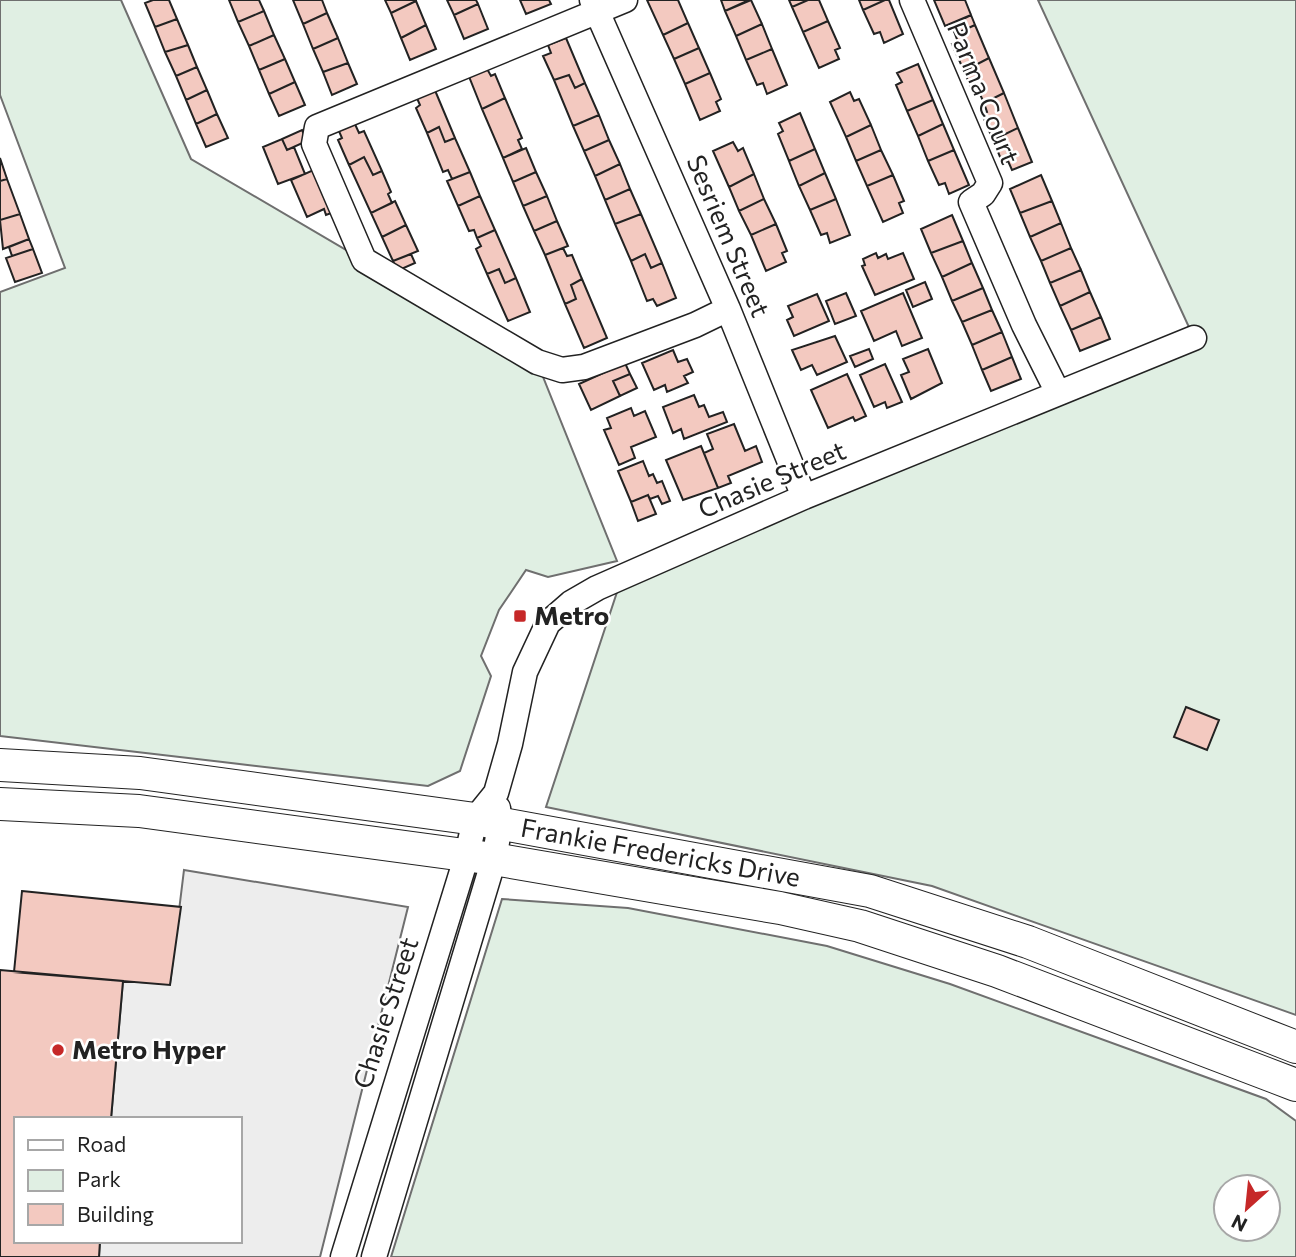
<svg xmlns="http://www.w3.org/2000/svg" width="1296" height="1257" font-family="Commissioner,sans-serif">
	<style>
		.green { fill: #e0efe3; stroke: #6f6f6f; stroke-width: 2; fill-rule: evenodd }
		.parking { fill: #ededed; stroke: #6f6f6f; stroke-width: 2 }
		.building { fill: #f3c9c0; stroke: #222; stroke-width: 2 }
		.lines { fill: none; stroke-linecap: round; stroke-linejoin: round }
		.minor-casing { stroke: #222; stroke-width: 27 }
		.major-casing { stroke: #222; stroke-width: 34 }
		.minor { stroke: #fff; stroke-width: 24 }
		.major { stroke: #fff; stroke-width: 32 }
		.poi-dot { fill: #c62828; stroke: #fff; stroke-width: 2.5 }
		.labels { text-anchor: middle; stroke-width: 5; stroke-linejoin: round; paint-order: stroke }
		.street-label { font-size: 26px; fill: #222; stroke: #fff }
		.poi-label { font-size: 26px; font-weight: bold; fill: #222; stroke: #fff; text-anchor: start }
	</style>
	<rect width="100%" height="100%" fill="#fff"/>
	<path class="green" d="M0,0H121L191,159L537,362L617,561L548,577L526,570L499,610L481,656L491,676L460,771L428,786L0,736V292L65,268L0,95Z
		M1038,0H1296V1015L932,886L546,807L622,577L1194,338Z
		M502,899L628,908L827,946L950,984L1266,1099L1296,1121V1257H391ZM1268,1187V1229H1226V1187Z"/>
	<path class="parking" d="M184,870L408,907L320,1257H99L100,1241H240V1119H111L123,981L170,984Z"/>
	<path class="building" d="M153,0H169L177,19L155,27L145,3Z
		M229,0H259L264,11L238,22Z
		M293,0H322L327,13L303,24Z
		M385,0H416V1L391,13Z
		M447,0H476L478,4L454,15Z
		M520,0H549L551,4L526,14Z
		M647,0H678L688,23L663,35Z
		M721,0H749L725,11Z
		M751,0L762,24L736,36L725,11Z
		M789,0H808L792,7Z
		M808,0H819L828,21L803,32L792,7Z
		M859,0H885L863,10Z
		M885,0H889L903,34L884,43L880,32L874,34L863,10Z
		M934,0H965L971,15L945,26Z
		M416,1L426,25L401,38L391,13Z
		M478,4L488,29L464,39L454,15Z
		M264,11L274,35L249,46L238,22Z
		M327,13L338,38L313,49L303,24Z
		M971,15L975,25L955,34L951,25Z
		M177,19L188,45L165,52L155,27Z
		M828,21L840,48L835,50L839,59L819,68L803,32Z
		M688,23L699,48L674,59L663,35Z
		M762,24L772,49L746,60L736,36Z
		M426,25L436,49L410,60L401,38Z
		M975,25L989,58L964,71L952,44L958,42L955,34Z
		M274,35L285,59L259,70L249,46Z
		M338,38L348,63L323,72L313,49Z
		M566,38L585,83L575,88L569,75L554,80L543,56L551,53L548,45Z
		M188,45L197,67L176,76L165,52Z
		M699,48L710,73L685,84L674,59Z
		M772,49L787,85L767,94L763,83L757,85L746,60Z
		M989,58L1004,93L984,103L979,92L974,95L964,71Z
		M285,59L295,82L269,94L259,70Z
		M348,63L357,84L332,95L323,72Z
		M918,64L933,100L907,111L896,85L902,82L897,73Z
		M197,67L207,90L186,100L176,76Z
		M486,67L491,76L495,74L505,98L482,109L468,74Z
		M710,73L721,99L716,102L720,111L700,120L685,84Z
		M569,75L575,88L585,83L599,115L573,126L554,80Z
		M295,82L305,105L279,116L269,94Z
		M434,88L455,138L445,142L439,127L427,133L416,108L420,105L416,96Z
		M207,90L217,114L196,124L186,100Z
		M850,92L854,101L859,99L871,125L846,137L830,102Z
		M1004,93L1018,128L993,140L982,114L987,112L984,103Z
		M505,98L522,138L518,140L522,149L503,158L482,109Z
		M933,100L943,124L918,136L907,111Z
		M800,113L815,149L789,161L778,134L783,131L779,123Z
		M217,114L228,138L206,147L196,124Z
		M599,115L609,140L584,151L573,126Z
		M354,122L359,133L364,131L382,171L373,175L364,157L349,165L338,140L342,138L338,129Z
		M943,124L954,150L928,161L918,136Z
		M871,125L881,150L856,161L846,137Z
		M439,127L445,142L455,138L470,172L452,179L448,170L443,172L427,133Z
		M1018,128L1032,162L1012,170L1008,161L1003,164L993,140Z
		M302,130L307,141L287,150L282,139Z
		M282,139L287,150L294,147L305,174L278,184L263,147Z
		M609,140L620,164L595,176L584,151Z
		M733,142L738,151L743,148L754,174L729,187L713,151Z
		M526,148L536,172L513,182L503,158Z
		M815,149L825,173L799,186L789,161Z
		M881,150L893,175L867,186L856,161Z
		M954,150L969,185L949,194L945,183L939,185L928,161Z
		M364,157L373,175L382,171L391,192L388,194L392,203L371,213L349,165Z
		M0,158L7,179L0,181Z
		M620,164L630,189L605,200L595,176Z
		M318,168L337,211L326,215L324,209L307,217L291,180Z
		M470,172L480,196L458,206L447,181Z
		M536,172L547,196L523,206L513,182Z
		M825,173L836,199L810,210L799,186Z
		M754,174L764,199L739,211L729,187Z
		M893,175L904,201L899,203L903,213L883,222L867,186Z
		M1041,175L1052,201L1020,213L1010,189Z
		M7,179L20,214L0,220V181Z
		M630,189L641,214L615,224L605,200Z
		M480,196L495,230L477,238L474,230L469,231L458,206Z
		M547,196L557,221L534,231L523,206Z
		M764,199L776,224L751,235L739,211Z
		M836,199L850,235L830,243L827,233L821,235L810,210Z
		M395,201L406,225L382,237L371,213Z
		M1052,201L1061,223L1030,237L1020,213Z
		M20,214L29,239L3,249L0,220Z
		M641,214L662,263L651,268L645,254L631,261L615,224Z
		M952,215L963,241L931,253L921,229Z
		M557,221L568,246L545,255L534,231Z
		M1061,223L1071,248L1041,261L1030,237Z
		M776,224L787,251L782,253L786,262L766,271L751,235Z
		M406,225L418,251L393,261L382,237Z
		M495,230L516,278L505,283L499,269L487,274L476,249L481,246L477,238Z
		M29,239L33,249L12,256L9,247Z
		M963,241L972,263L942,277L931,253Z
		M563,248L567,256L572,255L582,279L571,285L576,299L565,304L545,255Z
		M1071,248L1081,270L1050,283L1041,261Z
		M33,249L42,273L15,282L6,258Z
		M876,253L878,258L886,254L888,259L903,253L914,279L875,295L862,266L865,265L863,259Z
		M411,254L415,263L397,271L393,261Z
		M645,254L651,268L662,263L676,298L657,306L653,299L647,301L631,261Z
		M972,263L983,288L952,301L942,277Z
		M499,269L505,283L516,278L530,312L508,321L487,274Z
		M1081,270L1090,292L1060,306L1050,283Z
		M582,279L607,338L584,348L565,304L576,299L571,285Z
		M925,282L932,299L913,307L906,290Z
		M983,288L992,310L962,322L952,301Z
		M1090,292L1101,317L1071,330L1060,306Z
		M846,293L856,316L835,324L826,301Z
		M903,293L922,338L902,346L896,331L874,341L861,311Z
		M817,294L829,321L794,336L787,320L793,317L788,306Z
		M992,310L1002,332L972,345L962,322Z
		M1101,317L1110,339L1080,351L1071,330Z
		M1002,332L1012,357L982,370L972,345Z
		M835,336L847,362L817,375L812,365L801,370L792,350Z
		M869,349L873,359L855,367L850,356Z
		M928,349L942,383L911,399L901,375L909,372L903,359Z
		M673,350L678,362L687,359L693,372L684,376L688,383L667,392L665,385L654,390L642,363Z
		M1012,357L1021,379L991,391L982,370Z
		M625,363L630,374L613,381L620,396L591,410L579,384Z
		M885,364L902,402L887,408L885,402L874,407L860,375Z
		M630,374L637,388L620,396L613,381Z
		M847,374L866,416L855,421L853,417L828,428L811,390Z
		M694,395L699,407L704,405L709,417L723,412L727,422L684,439L681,429L673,433L663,407Z
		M631,408L634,416L645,411L656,437L631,447L635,458L619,465L604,430L611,428L607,418Z
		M734,424L745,451L756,446L762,462L728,476L731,483L718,488L704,453L713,449L707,434Z
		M701,446L718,488L683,500L666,460Z
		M643,461L649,476L653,474L657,483L662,481L670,501L662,504L658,496L650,499L648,495L631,502L618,471Z
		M648,495L656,514L638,521L631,502Z
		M1186,707L1219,720L1207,750L1174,737Z
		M22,891L181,907L170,985L14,972Z
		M0,970L123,981L111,1119H16V1241H100L99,1257H0Z"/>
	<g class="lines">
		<defs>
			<path id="minor" d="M592,0L728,309L804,497
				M625,0L317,127L314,144L364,260L537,362L562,370L584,367L695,325L728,309
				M912,0L990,183L983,194L971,202L1024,325L1058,393
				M343,1257L467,855L475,819L496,793L510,744L525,672L548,623L571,603L597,588L804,497L1194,338
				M374,1257L494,859L500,825L498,808"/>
			<g id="major">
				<path id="s1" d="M0,765L140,773L475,819L870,891L1028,942L1296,1047"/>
				<path d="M0,804L139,811L494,859L780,908L860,926L997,971L1296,1085"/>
			</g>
		</defs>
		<use href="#minor" class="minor-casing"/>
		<use href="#major" class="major-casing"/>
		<use href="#minor" class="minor"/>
		<use href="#major" class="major"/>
	</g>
	<g class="poi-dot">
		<rect x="513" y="609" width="14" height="14" rx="3.5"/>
		<circle cx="58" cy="1050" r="7"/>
	</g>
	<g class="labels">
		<g class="street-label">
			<text transform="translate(983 93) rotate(68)" y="9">Parma Court</text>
			<text transform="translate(728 236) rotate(67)" y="9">Sesriem Street</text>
			<text transform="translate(772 480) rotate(-23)" y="9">Chasie Street</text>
			<text dy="9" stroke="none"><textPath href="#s1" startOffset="667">Frankie Fredericks Drive</textPath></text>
			<text transform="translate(386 1013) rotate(-72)" y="9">Chasie Street</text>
		</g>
		<g class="poi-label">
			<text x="534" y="625">Metro</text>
			<text x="72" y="1059">Metro Hyper</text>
		</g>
	</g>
	<rect x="14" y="1117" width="228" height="126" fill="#ffffff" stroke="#a7a7a7" stroke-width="2"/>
	<rect x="28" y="1140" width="35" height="10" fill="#ffffff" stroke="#a7a7a7" stroke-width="2"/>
	<text x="77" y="1152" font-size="21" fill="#222222">Road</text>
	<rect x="28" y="1170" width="35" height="21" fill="#e0efe3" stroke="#a7a7a7" stroke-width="2"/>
	<text x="77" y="1187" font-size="21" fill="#222222">Park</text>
	<rect x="28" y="1204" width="35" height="21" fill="#f3c9c0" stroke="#a7a7a7" stroke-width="2"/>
	<text x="77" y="1222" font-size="21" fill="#222222">Building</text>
	<g transform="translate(1247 1208) rotate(207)"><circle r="33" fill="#ffffff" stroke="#a7a7a7" stroke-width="2"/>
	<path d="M0-5L12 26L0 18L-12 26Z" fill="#c62828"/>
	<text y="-10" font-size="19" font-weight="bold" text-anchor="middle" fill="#222222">N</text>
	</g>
</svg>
